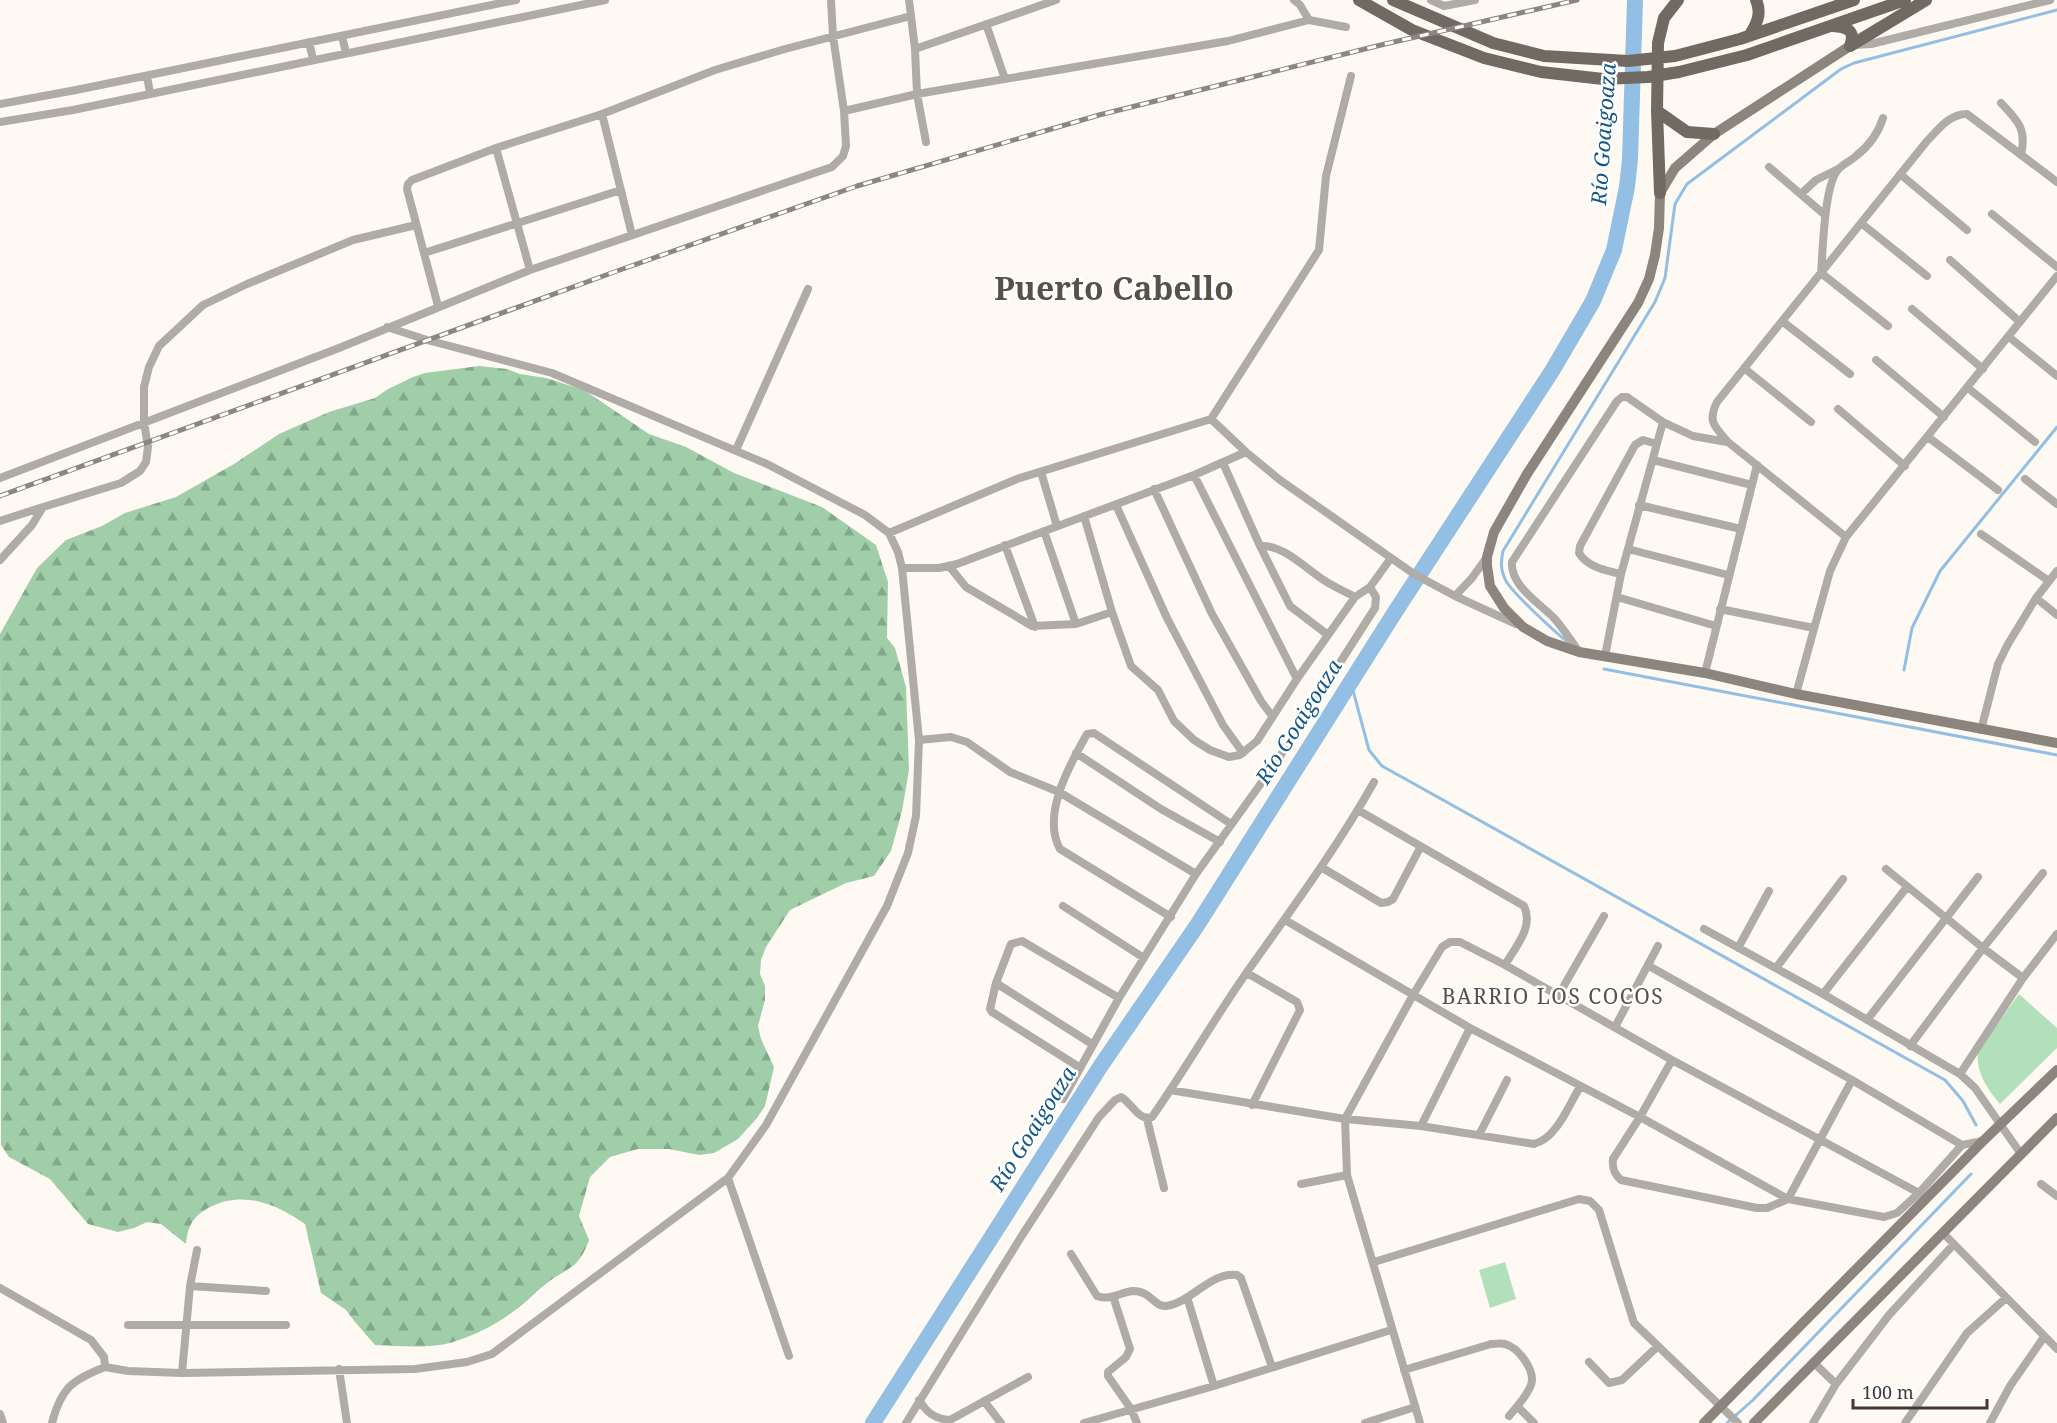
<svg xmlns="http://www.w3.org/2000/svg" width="2057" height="1423" font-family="'Noto Serif',serif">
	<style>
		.grass { fill: #b1e0ba }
		.forest { fill: url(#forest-firs) }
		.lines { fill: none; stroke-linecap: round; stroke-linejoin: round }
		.stream { stroke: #93bfe4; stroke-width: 3 }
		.river { stroke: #93bfe4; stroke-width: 16 }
		.minor { stroke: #afaba6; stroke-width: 8 }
		.secondary { stroke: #8b857e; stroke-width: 10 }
		.primary { stroke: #716a62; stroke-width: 12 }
		.rail-casing { stroke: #8a8781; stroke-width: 5 }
		.rail { stroke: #fff; stroke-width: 3; stroke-dasharray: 9; stroke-linecap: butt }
		.labels { text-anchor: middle; stroke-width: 5; stroke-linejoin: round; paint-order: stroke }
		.water-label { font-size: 21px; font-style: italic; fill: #135887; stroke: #fff }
		.neighbourhood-label { font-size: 21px; letter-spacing: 1.5px; fill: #585148; stroke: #fff }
		.town-label { font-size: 32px; font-weight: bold; fill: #585148; stroke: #fff }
	</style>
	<defs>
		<pattern id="forest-firs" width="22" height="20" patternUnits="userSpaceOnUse" patternTransform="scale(1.5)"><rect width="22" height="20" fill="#a0cea9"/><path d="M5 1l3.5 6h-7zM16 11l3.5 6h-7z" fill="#84a88a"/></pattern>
	</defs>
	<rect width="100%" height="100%" fill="#fefaf3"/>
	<path class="grass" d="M2019,994L2057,1028V1048L2000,1104C1987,1089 1975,1071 1978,1050Z
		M1505,1262L1516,1299L1490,1308L1479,1270Z"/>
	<path class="forest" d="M479,366L507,369L520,374L546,378L584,390L649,434L686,447L734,473L822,507L876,545L888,582L887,638L895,648L906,687L909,770L902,811L891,851L874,876L846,883L790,910L766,947L761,960L760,974L765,986V1000L758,1026L761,1039L774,1067L765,1106L757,1118L738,1139L714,1153L699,1155L669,1149H638L610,1157L590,1177L579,1216L589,1240C578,1271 568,1266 546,1284C536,1291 528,1301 518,1308C499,1323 476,1335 453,1342C430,1349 400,1346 375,1345L355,1322L346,1310L321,1293L305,1224C276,1204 244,1190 210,1207C193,1216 188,1225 186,1244L161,1224L147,1222L134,1228L118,1232L88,1224L50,1179L9,1157L1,1145L0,634L37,568L66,540L102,526L125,513L176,497L234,464L279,434L329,412L375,398L388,389L413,377L425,373Z"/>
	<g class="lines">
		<path class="stream" d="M1569,643C1556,633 1510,591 1505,579C1500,568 1501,562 1503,551L1655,302L1665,278L1675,204L1687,184L1841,69L1854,63L2057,10
			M1604,669L2057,755
			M1904,670L1912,628L1940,571L2057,427
			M1351,683L1369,750L1382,766L1945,1080L1963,1101L1976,1125
			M1727,1423L1753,1400L1971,1174"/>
		<path class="river" d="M873,1423L1100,1067L1198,924L1395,612L1552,371L1593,301L1614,250L1627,187L1630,159L1635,0"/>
		<path class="minor" d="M909,0L915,49L917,94L926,142
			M1294,0L1300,5L1309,20
			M1431,0L1444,6L1475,0
			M986,24L1005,79
			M342,36L346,53
			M309,42L313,59
			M1854,45L1871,44L2050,0
			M915,49L1056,0
			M147,76L150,93
			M2001,103C2018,121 2027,129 2021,155
			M0,104L76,90L516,0
			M844,111L917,94L1228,41L1309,20L1346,27
			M602,114L632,235
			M1883,118C1878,134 1869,146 1856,156C1851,161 1841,165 1837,171C1824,189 1823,249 1821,273L1888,326
			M0,122L73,110L605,0
			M496,148L530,270
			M1769,167L1825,215
			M1900,174L1967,230
			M1801,194L1816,180L1838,169
			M1992,214L2057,267
			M1861,223L1927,276
			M424,253L621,190
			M1950,260L2020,322
			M438,306L407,189L408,184L412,180L496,148L602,114L715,70L785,49L911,16
			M1912,309L1983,369
			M1782,321L1850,374
			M2009,337L2057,376
			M1876,360L1944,417
			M1744,368L1811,422
			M1968,388L2035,442
			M1838,409L1905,466
			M1211,419L1246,452L1280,480L1414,574L1455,596L1472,578L1487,557
			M1928,437L1998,490
			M736,450L808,289
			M1653,460L1752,485
			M1223,463L1260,546L1290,606L1328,635
			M1041,472L1057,526
			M1194,475L1297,679
			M0,478L339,348L530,270L832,167L843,156L846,146L844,111L833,36L831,0
			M2025,479L2057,504
			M1154,489L1212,614L1261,701L1272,716
			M1116,505L1167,618L1223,725L1243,753
			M1639,505L1741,529
			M1084,516L1112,612L1131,666L1158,690L1174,721L1194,740L1210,750L1229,757L1240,755L1257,741L1297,679L1355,597L1370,587L1391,558
			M0,521L43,507
			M1044,531L1076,624
			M889,533L1017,479L1211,419L1319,250L1326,176L1351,76
			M1981,534L2049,581
			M1846,537L1728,442C1715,427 1707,422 1717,402L1927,141C1939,129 1949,114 1967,114L2057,182
			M1005,545L1035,627
			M1260,546C1282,544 1304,567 1322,579C1332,586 1344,591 1355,597
			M1628,549L1728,575
			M0,560L32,525L43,507L121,483L140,471L146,462L148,447L144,422V387L149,367L159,346L203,305L247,284L353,240L416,225
			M949,566L966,587L1032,626L1076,624L1112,612
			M902,568H939L957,564L1194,475L1246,452
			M1621,574C1607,571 1587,567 1579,553L1580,546L1635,445L1643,440L1657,444
			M1455,596L1516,624
			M1617,597L1716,626
			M2036,598L2057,615
			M1720,609L1814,628
			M1579,652C1571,640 1563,628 1553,617C1539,603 1510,585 1512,562L1617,401L1622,397H1627L1663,422L1693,436L1727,442
			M1605,656L1621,574L1663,422
			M1705,673L1757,465
			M1796,694L1830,571L1846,537L2057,276
			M1981,730L1998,664L2008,644L2036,598L2057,571
			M919,740L951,737L967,742L1010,772L1059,792L1196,874
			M1076,753L1161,809L1220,842
			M1358,810L1524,906C1534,927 1516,946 1505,965
			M1321,867L1381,903L1388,902L1393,899L1420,848
			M1886,869L1983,948L2023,978
			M1063,906L1144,958
			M1171,917L1060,849C1041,815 1070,764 1087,734L1094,733L1231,824
			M1285,920L1470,1028L1640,1117L1788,1199L1884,1217L1897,1213L1919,1193L1962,1145L1983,1141
			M1704,929L1823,994L1960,1074L1975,1088L2021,1154
			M1738,948L1769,891
			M1649,966L1852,1080L1962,1145
			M1776,968L1843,879
			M1247,973L1297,1002L1300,1010L1252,1105
			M996,983L1092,1044
			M1823,994L1907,887
			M1558,996L1604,916
			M1867,1020L1978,877
			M1615,1027L1658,946
			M1910,1046L1983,948L2043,873
			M1672,1060L1640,1117L1613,1159C1612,1168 1614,1174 1621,1180L1757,1208H1767L1788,1199L1852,1080
			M1079,1067L992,1012L990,1009L996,983L1011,944L1022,941L1119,998
			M1960,1074L2023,978L2057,934
			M1170,1090L1345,1119L1421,1126L1534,1144C1557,1138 1568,1106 1580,1087
			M1063,1099L1119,998L1196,874L1277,761L1375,608L1376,597L1370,587
			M1147,1119L1164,1188
			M1421,1126L1470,1028
			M1479,1135L1507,1080
			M728,1178L789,1356
			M1301,1184L1347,1175
			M2041,1184L2057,1196
			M1944,1234L2057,1349
			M1071,1254L1097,1296C1109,1301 1121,1292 1133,1291C1151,1291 1154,1307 1166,1306C1191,1303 1211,1271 1237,1275L1241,1278L1272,1367
			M1374,1262L1579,1199L1590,1201L1599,1210L1634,1323L1738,1423
			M190,1286L266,1291
			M0,1288L91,1340L104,1357L105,1367C72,1380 61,1388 52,1423
			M1113,1296L1130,1349L1126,1357L1108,1372V1376L1131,1409L1137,1423
			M1187,1297L1214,1386
			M128,1325H286
			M1589,1362L1609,1383L1622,1380L1657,1347
			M1813,1362L1836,1384
			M105,1367L128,1371L182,1373L415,1369L467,1362L492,1354L728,1178L766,1125L887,906L908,853L916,816L919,740L902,568L898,552L889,533L865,515L767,464L552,373L427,340L387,327
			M339,1369L347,1423
			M1404,1370L1491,1344C1495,1344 1501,1343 1505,1344C1519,1348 1536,1371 1531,1385C1527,1396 1517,1407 1509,1416
			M182,1373L190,1286L197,1250
			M919,1400C927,1413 935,1419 950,1420L1028,1377
			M984,1401L1001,1423
			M1518,1407L1534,1423
			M0,1414L3,1423
			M906,1423L1021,1237L1099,1117L1115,1100L1121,1097C1132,1103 1139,1122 1152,1117C1185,1070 1214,1019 1247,972C1291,910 1337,848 1374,782
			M1084,1423L1214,1386L1391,1330
			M1365,1423L1415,1407
			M1420,1423L1347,1175L1345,1119L1413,995L1442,947L1450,942H1460L1505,965L1672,1060L1919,1193
			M1813,1423L1836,1384L1889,1315L1954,1244
			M1905,1423L1967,1333L2006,1298
			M1990,1423L2010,1386L2044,1337"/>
		<path class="secondary" d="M1850,46L1714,134L1675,168L1660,193L1659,228L1655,255L1649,279L1638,303L1527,474L1494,532L1487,557V566L1490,586L1504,608L1523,627L1547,641L1579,652L1705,673L1796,694L2057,743
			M1704,1423L1983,1141L2057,1070
			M1754,1423L2057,1118"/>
		<path class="primary" d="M1359,0L1412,30L1484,58L1541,72L1603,79L1648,77L1679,72L1747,55L1905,0
			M1393,0L1493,43L1544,56L1628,61L1675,56L1740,39L1854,0
			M1833,26C1847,27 1856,30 1850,46
			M1749,36C1757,24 1762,13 1756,0
			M1850,46L1926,0
			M1657,111L1687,132L1714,134
			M1660,193L1657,111L1658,43L1664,18L1678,0"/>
		<defs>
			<path id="rail" d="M0,496L617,271L857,186L1099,115L1385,44L1577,0"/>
		</defs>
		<use href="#rail" class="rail-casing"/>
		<use href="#rail" class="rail"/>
	</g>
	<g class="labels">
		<g class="water-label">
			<text transform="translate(1604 134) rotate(-86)" y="7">Río Goaigoaza</text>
			<text transform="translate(1299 722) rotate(-58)" y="7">Río Goaigoaza</text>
			<text transform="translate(1033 1129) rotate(-58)" y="7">Río Goaigoaza</text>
		</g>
		<g class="neighbourhood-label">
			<text x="1553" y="1004">BARRIO LOS COCOS</text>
		</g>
		<g class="town-label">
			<text x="1114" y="300">Puerto Cabello</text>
		</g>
	</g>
	<path d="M1853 1399v9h134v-9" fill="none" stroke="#3e3b36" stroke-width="3"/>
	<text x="1862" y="1399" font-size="18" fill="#3e3b36" stroke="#ffffff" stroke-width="4.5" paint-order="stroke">100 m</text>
</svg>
